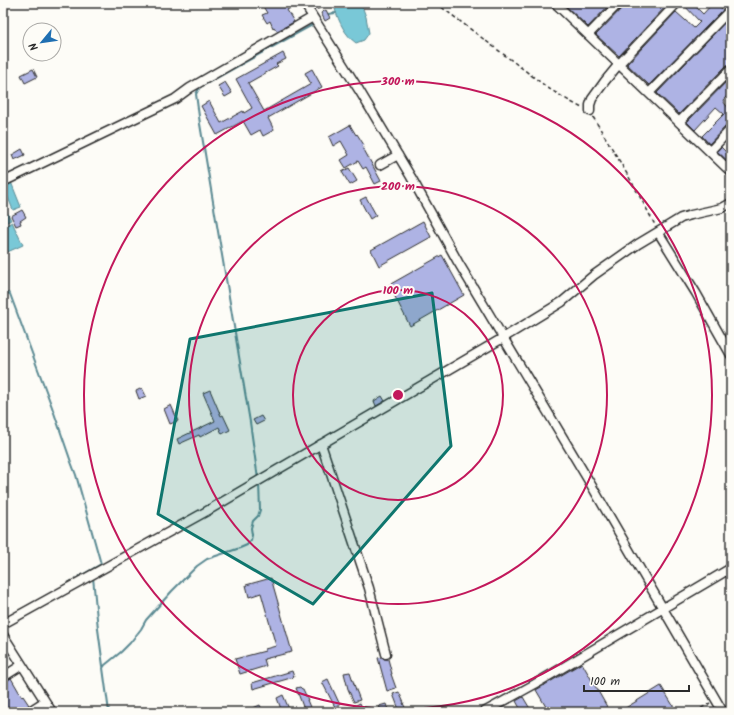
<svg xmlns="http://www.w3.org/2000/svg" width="734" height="715" font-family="Kalam,sans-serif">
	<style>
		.water { fill: #79c8d7; stroke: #5a8992 }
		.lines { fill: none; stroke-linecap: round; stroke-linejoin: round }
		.stream { stroke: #5a8992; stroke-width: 2 }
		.building { fill: #aeb3e4; stroke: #2b2b2b }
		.minor-casing { stroke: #2b2b2b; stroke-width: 11 }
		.path { stroke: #2b2b2b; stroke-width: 1.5; stroke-dasharray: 4 3; stroke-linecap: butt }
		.minor { stroke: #fdfcf7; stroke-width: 8 }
		.marked { fill: #0f766e; fill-opacity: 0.2; stroke: #0f766e; stroke-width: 3; stroke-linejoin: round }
		.ring { fill: none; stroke: #c2185b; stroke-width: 2 }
		.centre { fill: #c2185b; stroke: #fdfcf7; stroke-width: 2 }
		.ring-label { font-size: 12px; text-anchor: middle; font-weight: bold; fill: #c2185b; stroke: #fdfcf7; stroke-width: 4; stroke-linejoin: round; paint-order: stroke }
	</style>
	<rect width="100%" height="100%" fill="#fdfcf7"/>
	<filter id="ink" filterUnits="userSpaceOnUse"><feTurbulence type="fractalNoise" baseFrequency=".025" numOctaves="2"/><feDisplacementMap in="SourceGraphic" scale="8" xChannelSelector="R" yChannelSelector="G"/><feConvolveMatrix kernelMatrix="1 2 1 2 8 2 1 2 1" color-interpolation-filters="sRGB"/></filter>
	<g filter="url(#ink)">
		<path class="water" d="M343,3H361L366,17L369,33L364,40L356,43C345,35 339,22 335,9L339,5Z
			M11,182L21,207L13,210L3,185Z
			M3,205L11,220L3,224Z
			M12,222L23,245L3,254V229L4,228L3,227Z"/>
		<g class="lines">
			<path class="stream" d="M362,4L364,3
				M328,14L336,13
				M3,294L7,293L10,294L52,407L71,462L76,475L101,564L63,586
				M258,479L250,422L200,124L196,94L200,87L314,24
				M93,577L98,629L103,666
				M109,712L103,668L105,665L121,652L130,643L141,629L146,620L172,591L197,566L207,559L240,548L247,545L251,540L252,535L251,528L253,521L258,516L260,510L259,483"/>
		</g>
		<path class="building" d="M261,3H273L275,6L280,3H298L287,10L294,22L277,31L274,27L273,28L270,21L267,23L262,15L267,13Z
			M565,3H611L588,27L564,4Z
			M624,3H667L668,4L619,56L596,35L623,7Z
			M682,3H692L703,14L713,3H722L719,6L723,10L649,85L627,64L676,12L694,28L700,22Z
			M326,10L330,18L325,21L321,13Z
			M730,17L731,64L727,65L679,114L657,93Z
			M283,53L286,59L276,64L278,66L248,83L264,111L311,84L305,73L312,69L322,87L268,118L274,130L263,136L260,130L251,135L243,121L217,135L201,106L209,101L221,123L243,111L244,113L252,108L236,79Z
			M33,69L37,77L25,83L21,75Z
			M731,77V92L723,100L725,104L731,111V124L727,125L709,144L702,136L724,114L716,107L695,130L687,122Z
			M225,82L232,93L225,97L218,86Z
			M350,125L356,135L357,134L364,145L362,146L381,181L375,184L366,167L363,169L358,161L346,168L341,160L349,155L341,141L333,146L329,137Z
			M721,147L731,157V164L717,151Z
			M22,149L25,155L14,160L12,155Z
			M349,168L357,181L350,185L342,172Z
			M366,197L376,215L370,219L360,200Z
			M22,210L26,217L20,221L21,224L16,226L11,216Z
			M423,221L431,237L379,266L371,250Z
			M442,255L464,295L410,326L389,285Z
			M142,388L146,396L139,399L136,391Z
			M210,390L221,416L223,415L230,430L222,434L219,427L200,437L199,435L179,444L177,439L215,421L203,393Z
			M382,396L385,401L376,406L374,401Z
			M171,405L178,421L170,424L164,409Z
			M261,416L264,421L256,425L253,420Z
			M271,578L292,652L264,659L266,666L240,674L235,659L265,651V649L276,646L261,593L249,597L246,585Z
			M382,657L384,659H388L392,674H391L396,688L387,691L378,658Z
			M582,663L610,712H549L536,690Z
			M292,671L294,677L253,689L252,683Z
			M350,672L356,690L360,700L354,702L348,689L344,673Z
			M11,678L22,697L23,696L29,705L23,709V712H5L3,709V682Z
			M328,679L340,705L335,707L322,682Z
			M661,686L677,712H619Z
			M300,687L302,689H303L308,700H307L312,712H305L296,688Z
			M399,692L404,703H403L407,712H400L393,694Z
			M283,695L289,709L282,712L277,698Z
			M523,697L532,712H522L516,701Z
			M360,703L364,712H357L354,706Z
			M386,704L389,712H382L379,706Z
			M260,705L263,712H254L253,708Z"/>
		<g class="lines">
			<defs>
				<path id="minor" d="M304,3L313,17L359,90L411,177L458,262L593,488L723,712
					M555,3L731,172
					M588,35L619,3
					M649,93L731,9
					M590,111V105L592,99L605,81L619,64L677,3
					M679,122L731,69
					M710,151L731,129
					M380,165L398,155
					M3,182L175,99L190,88L313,17
					M658,232L696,293L731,355
					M321,444L369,588L386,654
					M3,624L207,511L503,338L562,302L594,275L638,244L658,232L681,218L691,215L722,208L731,203
					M3,635L52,712
					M3,677L22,665
					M28,712L45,701
					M484,712L535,684L731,568"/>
			</defs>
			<use href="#minor" class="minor-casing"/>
			<path class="path" d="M436,3L548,88L571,102L582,108
				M317,9L330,3
				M593,117C615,153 636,188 655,225
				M695,712L710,703"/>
			<use href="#minor" class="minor"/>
		</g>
	</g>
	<path class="marked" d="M432,293L451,446L313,604L158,514L190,339Z"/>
	<g class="ring">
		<circle cx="398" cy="395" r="105"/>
		<circle cx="398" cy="395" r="209"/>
		<circle cx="398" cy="395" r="314"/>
	</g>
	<circle cx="398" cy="395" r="6" class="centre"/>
	<g class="ring-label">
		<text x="398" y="85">300 m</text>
		<text x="398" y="190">200 m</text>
		<text x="398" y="294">100 m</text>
	</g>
	<rect width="734" height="715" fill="none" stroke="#fdfcf7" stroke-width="16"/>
	<rect x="8" y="8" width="718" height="699" fill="none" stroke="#2b2b2b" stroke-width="1.5" filter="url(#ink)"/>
	<g transform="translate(42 42) rotate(241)"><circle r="19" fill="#fdfcf7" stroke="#a9a8a5"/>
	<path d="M0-3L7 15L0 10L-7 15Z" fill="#1f6fb2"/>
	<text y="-6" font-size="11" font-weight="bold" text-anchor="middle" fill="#2b2b2b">N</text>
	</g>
	<path d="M584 685v6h105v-6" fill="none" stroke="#2b2b2b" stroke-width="2"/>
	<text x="590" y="685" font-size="12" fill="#2b2b2b" stroke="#fdfcf7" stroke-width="3" paint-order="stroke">100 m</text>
</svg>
